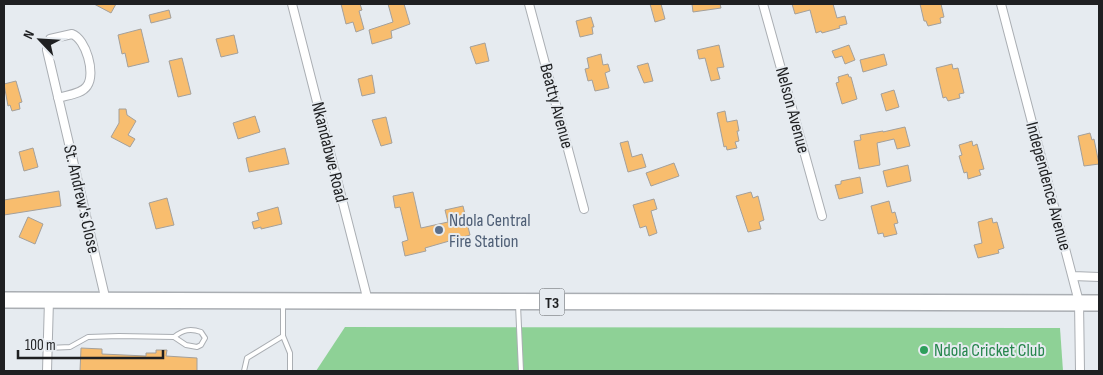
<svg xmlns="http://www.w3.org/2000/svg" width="1103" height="375" font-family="'Sofia Sans Condensed',sans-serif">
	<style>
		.grass { fill: #8ed196 }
		.building { fill: #f8bd6e; stroke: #a4a09b }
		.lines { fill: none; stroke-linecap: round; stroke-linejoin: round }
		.lane-casing { stroke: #aaaeb3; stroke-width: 6 }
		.street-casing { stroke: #aaaeb3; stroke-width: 10 }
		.highway-casing { stroke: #aaaeb3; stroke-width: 18 }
		.lane { stroke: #fff; stroke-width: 4 }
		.street { stroke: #fff; stroke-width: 8 }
		.highway { stroke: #fff; stroke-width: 15 }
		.service-dot { fill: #5c6f8a; stroke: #e6ebf0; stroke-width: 2 }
		.leisure-dot { fill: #2e9e5b; stroke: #e6ebf0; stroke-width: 2 }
		.labels { text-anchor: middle; stroke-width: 4; stroke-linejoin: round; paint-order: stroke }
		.shield { fill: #e6ebf0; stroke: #5b5d60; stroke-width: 1 }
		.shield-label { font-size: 16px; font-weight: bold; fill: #1f2022 }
		.street-label { font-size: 18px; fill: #1f2022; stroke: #e6ebf0 }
		.service-label { font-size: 18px; fill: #4e5e75; stroke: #e6ebf0; text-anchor: start }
		.leisure-label { font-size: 18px; fill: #27864d; stroke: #e6ebf0; text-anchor: start }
	</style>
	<rect width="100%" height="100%" fill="#e6ebf0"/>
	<path class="grass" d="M345,327L1060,328L1063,371H316Z"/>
	<path class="building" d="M94,4H116L111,13Z
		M341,4H360L362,10L359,11L364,29L356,32L353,22L346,24Z
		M388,4H404L410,24L391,31L392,38L372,44L369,30L393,22Z
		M650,4H661L665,19L655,22Z
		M692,4H720L721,8L693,12Z
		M792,4H833L837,18L845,16L847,24L839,26L840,28L822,33L821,31L816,33L810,10L795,14Z
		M920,4H941L944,17L940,18L941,23L928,26L926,21H924Z
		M169,10L171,18L151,23L149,15Z
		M591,17L594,27H592L593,34L580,37L576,21Z
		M141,29L149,62L128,67L125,53L122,54L118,35Z
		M234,35L238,53L221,57L216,39Z
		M485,43L489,61L476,64L470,47Z
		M719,45L724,67L717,68L720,79L711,81L705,58L699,59L697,50Z
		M849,45L855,60L845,64L842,56L835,58L832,51Z
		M601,54L603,65L608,64L610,71L605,73L609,88L595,91L592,80L588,81L585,69L589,68L587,58Z
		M884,54L887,65L863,72L860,60Z
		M182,58L191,94L178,97L169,61Z
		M648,63L653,81L644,83L637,66Z
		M952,64L953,69L958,68L964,93L959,94L960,98L948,101L946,97L943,98L936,68Z
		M848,74L849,77H851L857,99L842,104L836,83L839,82L838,77Z
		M372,75L375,93L362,96L358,79Z
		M16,81L22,102L19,103L20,109L12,111L10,105L8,106L4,84Z
		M894,90L899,107L886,111L881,94Z
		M119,109H126L127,115L136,121L128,135L135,139L130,147L111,137L119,123Z
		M725,111L727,122L737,120L739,131H737L739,141L735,142L737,148L727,150L726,146L724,147L717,113Z
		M255,116L260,132L238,139L233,123Z
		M386,117L392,143L381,146L372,120Z
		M905,127L910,146L897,149L894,139L877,143L880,165L859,169L854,141L861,140L860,135L883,131V132Z
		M1090,133L1092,140L1094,139L1099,164L1084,166L1078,136Z
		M628,141L632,157L642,154L646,167L628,172L620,143Z
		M972,141L973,146L977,144L984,169L979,170L981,175L968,179L967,172L964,173L959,156L962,155L959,145Z
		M33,148L38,167L24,171L19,152Z
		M285,148L289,164L249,172L246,158Z
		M674,163L679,176L651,186L646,173Z
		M908,165L911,181L887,187L883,171Z
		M860,177L863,193L839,199L835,185L841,184V181Z
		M59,191L61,206L4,215V200Z
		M413,192L421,228L448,222L445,210L463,206L470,235L425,248L426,251L405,256L402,242L408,240L400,207L395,208L393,196Z
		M751,192L753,198L758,196L764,220L759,222L761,229L748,232L736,196Z
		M167,198L174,225L156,229L149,203Z
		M654,199L657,209L651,211L657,233L649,236L646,226L640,228L633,205Z
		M889,201L892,213L895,212L898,223L894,224L897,234L884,237L883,233L878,234L871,206Z
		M278,207L282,224L261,229V227L254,229L252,222L259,220L257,213Z
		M28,217L43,224L35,244L19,237Z
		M992,218L993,223L997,222L1004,248L998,250L999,253L978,258L974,245L982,243L978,222Z
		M81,348L102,349V354L146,356V353H156V350H167L166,356L197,358V371H80Z"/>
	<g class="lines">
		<defs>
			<path id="lane" d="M283,305V336L290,353V371
				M518,305L521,371
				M48,348L70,347L88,337L119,336L174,337L186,345L197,347L201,345L205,338L201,332C190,328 183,330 174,337
				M244,371L247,358L283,336"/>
			<path id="street" d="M292,4L368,301
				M529,4L584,209
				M763,4L822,216
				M1001,4L1079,302L1080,371
				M58,98C67,95 82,94 87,86C96,74 86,39 72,34L50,39L47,46V50L106,301
				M1073,276L1099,277
				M47,371L49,300"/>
			<path id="highway" d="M4,300L1099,303"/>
		</defs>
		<use href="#lane" class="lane-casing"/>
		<use href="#street" class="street-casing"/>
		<use href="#highway" class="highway-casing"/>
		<use href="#lane" class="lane"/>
		<use href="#street" class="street"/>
		<use href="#highway" class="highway"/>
	</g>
	<circle class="service-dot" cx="439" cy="230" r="5"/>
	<circle class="leisure-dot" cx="924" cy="350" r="5"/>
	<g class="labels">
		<rect class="shield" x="539.5" y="288.5" width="25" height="27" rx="4"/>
		<g class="shield-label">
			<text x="552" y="308">T3</text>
		</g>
		<g class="street-label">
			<text transform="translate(557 106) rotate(75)" y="6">Beatty Avenue</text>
			<text transform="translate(793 110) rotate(75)" y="6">Nelson Avenue</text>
			<text transform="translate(330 152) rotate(76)" y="6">Nkandabwe Road</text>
			<text transform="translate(1049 186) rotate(75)" y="6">Independence Avenue</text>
			<text transform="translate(82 199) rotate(77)" y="6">St. Andrew's Close</text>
		</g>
		<g class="service-label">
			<text x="449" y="226">Ndola Central<tspan x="449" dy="21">Fire Station</tspan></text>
		</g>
		<g class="leisure-label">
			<text x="934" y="356">Ndola Cricket Club</text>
		</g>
	</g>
	<rect width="1103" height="375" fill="none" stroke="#1f2022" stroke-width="10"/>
	<g transform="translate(40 40) rotate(295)" stroke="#e6ebf0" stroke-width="4" paint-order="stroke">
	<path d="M0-4L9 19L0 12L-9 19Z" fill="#1f2022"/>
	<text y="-8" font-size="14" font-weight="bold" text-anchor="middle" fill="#1f2022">N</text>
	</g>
	<path d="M18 350v8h145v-8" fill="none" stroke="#1f2022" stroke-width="2.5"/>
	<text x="25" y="350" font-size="15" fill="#1f2022" stroke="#e6ebf0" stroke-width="4" paint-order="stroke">100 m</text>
</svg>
